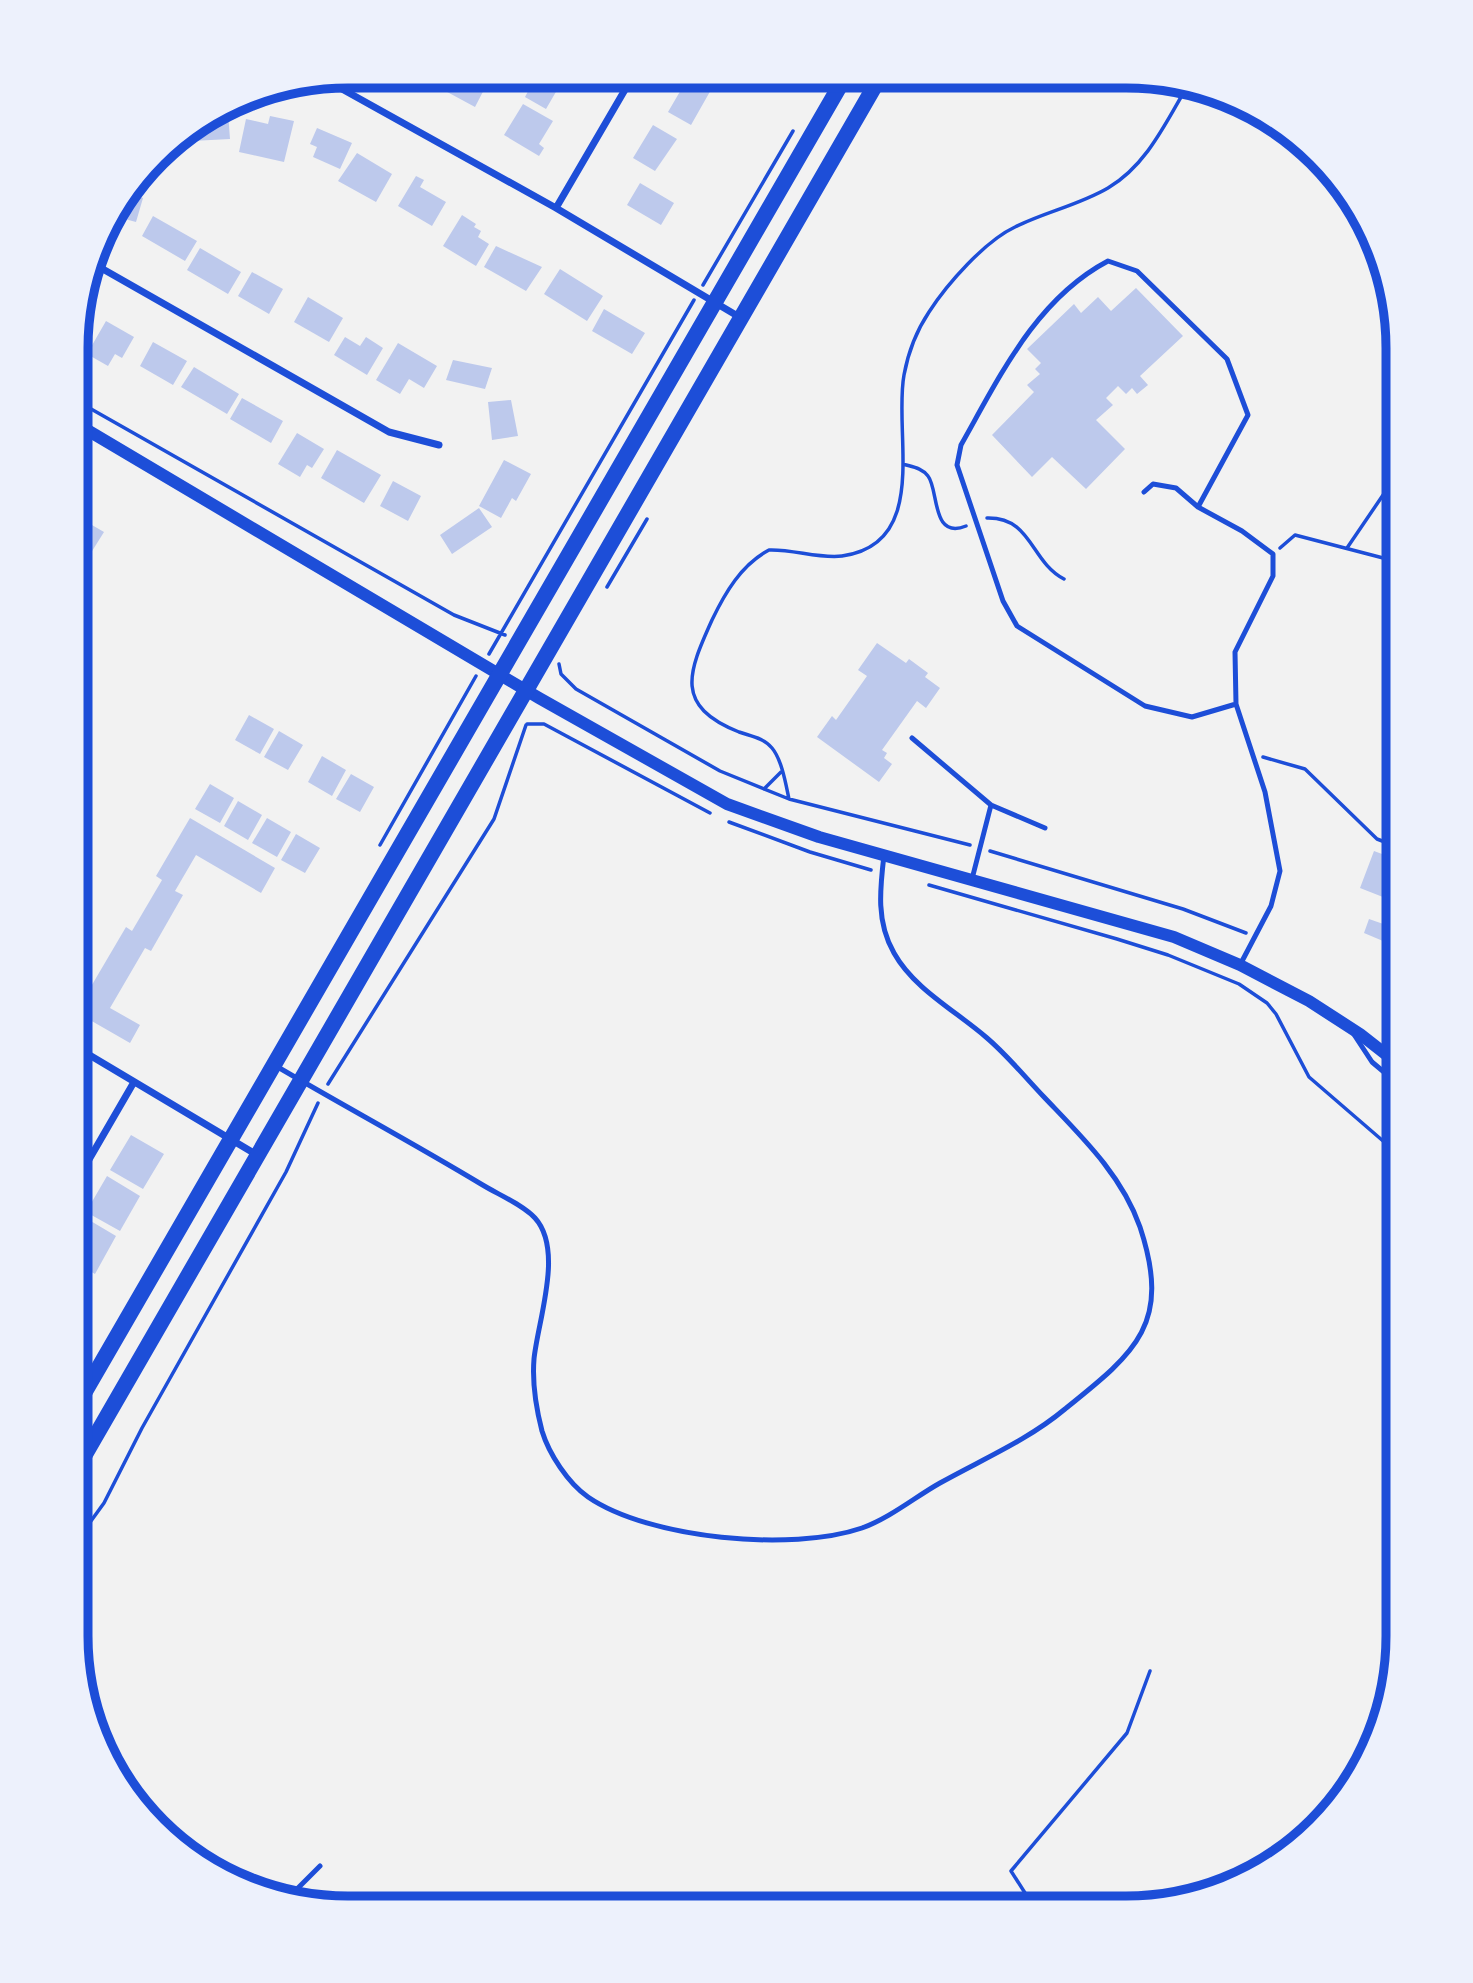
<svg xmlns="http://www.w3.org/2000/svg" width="1473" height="1983" font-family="'PT Sans',sans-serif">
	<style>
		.building { fill: #bdc9ec }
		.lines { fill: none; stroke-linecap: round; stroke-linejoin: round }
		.path { stroke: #1d4ed8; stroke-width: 3.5 }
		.service { stroke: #1d4ed8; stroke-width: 5 }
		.minor { stroke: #1d4ed8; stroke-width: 7 }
		.tertiary { stroke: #1d4ed8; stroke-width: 12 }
		.primary { stroke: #1d4ed8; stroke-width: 16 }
		.rim { fill: none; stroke: #1d4ed8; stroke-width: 9 }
	</style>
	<rect width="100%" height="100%" fill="#f2f2f2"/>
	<path class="building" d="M444,76H476L488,82L475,107L438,87Z
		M536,76L564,78L546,109L525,97Z
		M689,76L712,88L691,125L668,112Z
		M523,104L553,121L539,144L544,148L539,156L504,135Z
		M228,112L230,139L173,142L220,113Z
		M270,116L294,121L284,162L239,152L246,119L268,124Z
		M653,125L677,139L655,171L633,158Z
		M317,128L352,143L340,169L313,157L317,147L310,144Z
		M357,153L392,174L376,202L338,181Z
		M416,176L424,180L420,187L446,202L432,226L398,206Z
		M640,183L674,203L661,225L627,205Z
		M127,192L143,198L136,222L110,215Z
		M462,215L476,224L474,227L481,231L478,237L489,244L476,266L443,246Z
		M153,216L197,241L185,261L142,236Z
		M496,246L542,267L526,291L484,267Z
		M200,248L241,272L228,294L187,270Z
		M560,269L603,296L587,321L544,294Z
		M252,272L283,289L269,314L238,296Z
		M1136,288L1183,336L1140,376L1148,385L1137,394L1132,388L1126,394L1118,386L1106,398L1113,405L1096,420L1125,449L1086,489L1052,457L1032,477L992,435L1034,392L1027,385L1040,374L1035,369L1041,363L1027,349L1074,304L1081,313L1098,297L1111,311Z
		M82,297L89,301L78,320V311Z
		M308,297L343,318L329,342L294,322Z
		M604,309L645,333L632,354L592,331Z
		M106,321L134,337L122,358L115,354L108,366L87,354Z
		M345,337L360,346L366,337L383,348L367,375L334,355Z
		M153,342L187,361L173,385L140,366Z
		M398,343L437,366L424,388L409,379L400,394L376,380Z
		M453,360L492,368L485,389L446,380Z
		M194,367L239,394L227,414L181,387Z
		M242,398L283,421L271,443L230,419Z
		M511,400L518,436L492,440L488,402Z
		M297,433L324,449L312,468L307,465L300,477L278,464Z
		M337,450L381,475L364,503L321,478Z
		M504,460L531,474L516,501L512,498L501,518L479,506Z
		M393,481L421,496L408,521L380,506Z
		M77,503L91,511L85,521L104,532L89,556L77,549Z
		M479,508L492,527L452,554L440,535Z
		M877,643L906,663L909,659L928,673L925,677L940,688L926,708L917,701L882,750L887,753L884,758L892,764L879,782L817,737L832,716L836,720L867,676L858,670Z
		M249,715L274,729L260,754L235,740Z
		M279,731L303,745L288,770L264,757Z
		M77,753L86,758L77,773Z
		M322,756L346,770L332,796L308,782Z
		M351,774L374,787L360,812L336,799Z
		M210,784L234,798L220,823L195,809Z
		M238,801L262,815L248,840L224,826Z
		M190,818L275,868L261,893L196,855L175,891L183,895L151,951L145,948L110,1008L140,1025L130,1043L76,1012L126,927L132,931L162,880L156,876Z
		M267,818L291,832L277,857L252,843Z
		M296,834L320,848L305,873L281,860Z
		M1374,851L1398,860L1397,874L1388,899L1360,888Z
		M1369,919L1389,926L1383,941L1364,933Z
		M77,940L88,947L76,966V955Z
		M76,1099L89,1106L76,1127Z
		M131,1135L164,1154L143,1189L110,1170Z
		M107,1176L140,1196L120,1231L86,1212Z
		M84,1217L116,1236L95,1274L76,1263V1231Z
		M76,1270L92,1279L76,1306Z"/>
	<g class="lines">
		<path class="path" d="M703,285L793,131
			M77,401L454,615L505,635
			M903,464C913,467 922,468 928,476C939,490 931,540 966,526
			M987,518C1032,517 1030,561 1064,579
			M1280,548L1295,535L1387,559L1398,555
			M1347,548L1398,473
			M607,587L647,519
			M489,654L694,300
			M559,664L561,674L576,689L720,771L789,799L970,845
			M527,724H544L710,813
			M1263,757L1305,769L1377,839L1398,847
			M764,789L781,772
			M789,799C786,785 782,760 772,748C764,738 750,736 739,732C674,706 688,673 712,620C725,593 741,565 769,550C793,549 819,559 842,556C931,544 893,433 904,375C908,353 917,330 929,312C947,284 985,241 1015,227C1045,212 1079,205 1108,188C1147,165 1166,122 1188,85
			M729,822L810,852L871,870
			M380,845L476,676
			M990,851L1183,909L1246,933
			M929,885L1117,939L1168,955L1239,984L1267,1003L1276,1014L1309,1077L1397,1153
			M328,1084L494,819L526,725
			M75,1543L104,1503L142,1428L286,1172L318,1103
			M1034,1907L1011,1871L1127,1733L1150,1671"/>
		<path class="service" d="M1144,492L1153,484L1176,488L1198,507L1242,531L1273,554V576L1235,652L1236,704L1265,792L1280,871L1271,906L1240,965
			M1198,507L1248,415L1227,359L1137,271L1108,261C1036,299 1000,376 961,445L957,465L1003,601L1017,626L1145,706L1192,717L1236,704
			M912,738L991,805L972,879
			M991,805L1045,828
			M1353,1033L1372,1062L1397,1083
			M276,1066C344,1106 413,1143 481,1184C497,1194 522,1204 535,1218C564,1250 538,1320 534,1359C532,1384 536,1408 542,1431C549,1454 568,1483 588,1497C649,1539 792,1552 862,1528C890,1518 915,1497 940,1483C983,1459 1028,1440 1065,1409C1136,1352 1172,1324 1140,1227C1122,1175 1081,1136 1044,1097C1025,1077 1007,1055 987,1038C956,1011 914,989 894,953C876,922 880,889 884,855
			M289,1897L320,1866"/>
		<path class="minor" d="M324,79L556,208L741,318
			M556,208L633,76
			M94,264L389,432L439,445
			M76,1047L257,1155
			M76,1182L134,1082"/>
		<path class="tertiary" d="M77,424L539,698L727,804L819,837L1174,937L1240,965L1309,1001L1360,1034L1397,1063"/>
		<path class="primary" d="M76,1407L845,77
			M76,1470L880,77"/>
	</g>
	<path d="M0 0H1473V1983H0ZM348 88H1126A260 260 0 0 1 1386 348V1636A260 260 0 0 1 1126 1896H348A260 260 0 0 1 88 1636V348A260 260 0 0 1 348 88Z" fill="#edf1fc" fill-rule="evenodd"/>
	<path class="rim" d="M348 88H1126A260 260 0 0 1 1386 348V1636A260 260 0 0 1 1126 1896H348A260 260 0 0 1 88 1636V348A260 260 0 0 1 348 88Z"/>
</svg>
